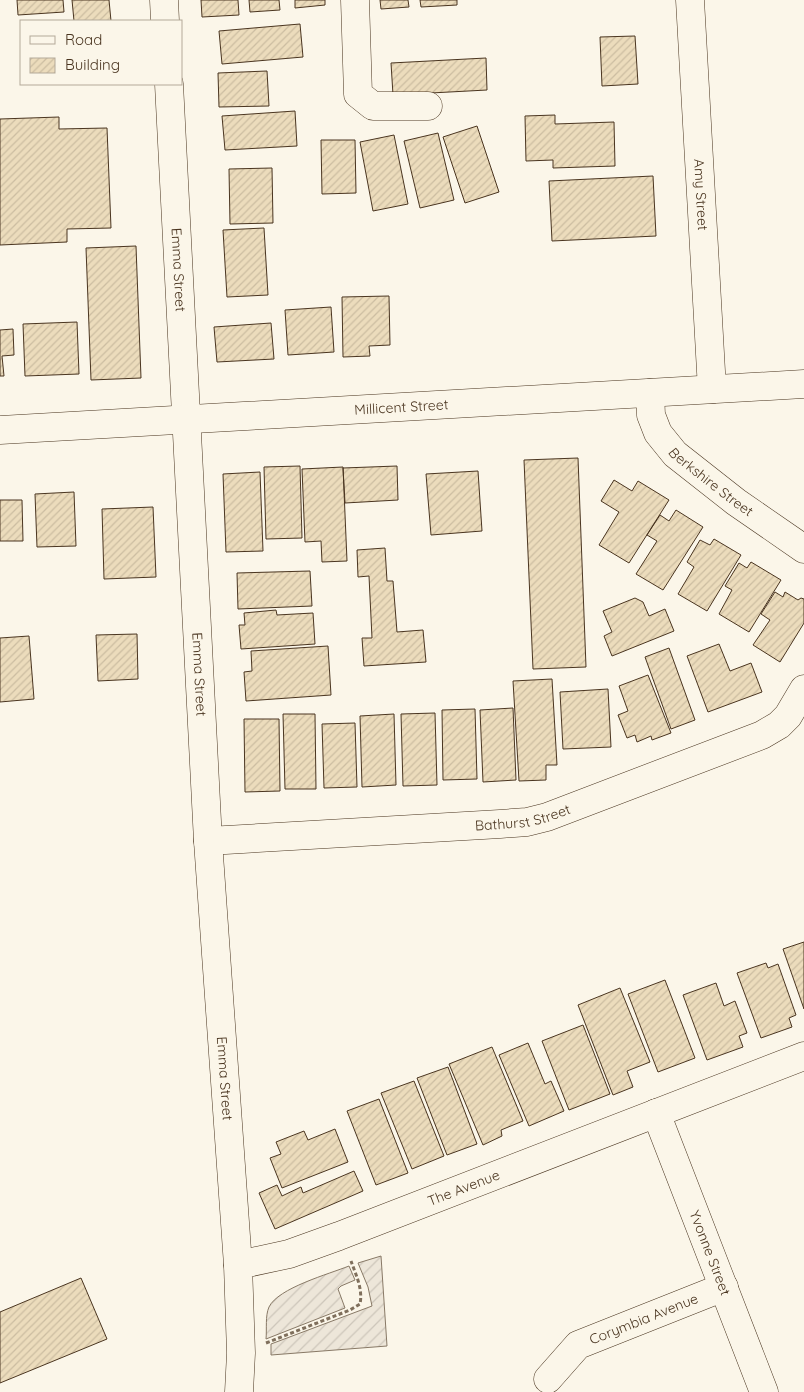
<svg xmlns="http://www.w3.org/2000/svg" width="804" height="1392" font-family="Quicksand,sans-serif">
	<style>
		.garden { fill: url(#garden-furrows); stroke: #887966 }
		.building { fill: url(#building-hatch); stroke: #4a3520 }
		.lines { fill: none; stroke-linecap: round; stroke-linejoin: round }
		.minor-casing { stroke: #4a3520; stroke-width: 29 }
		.path { stroke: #7f6f5c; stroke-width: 3; stroke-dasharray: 4 2.5; stroke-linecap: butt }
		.minor { stroke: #fbf6e9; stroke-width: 28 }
		.labels { text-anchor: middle; stroke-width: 4; stroke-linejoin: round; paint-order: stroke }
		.street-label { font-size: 14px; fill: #4a3520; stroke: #fbf6e9 }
	</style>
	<defs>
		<pattern id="garden-furrows" width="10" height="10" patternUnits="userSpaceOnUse" patternTransform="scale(1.25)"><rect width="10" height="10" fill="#ede6d9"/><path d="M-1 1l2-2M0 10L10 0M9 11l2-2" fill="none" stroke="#cdc6ba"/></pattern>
		<pattern id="building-hatch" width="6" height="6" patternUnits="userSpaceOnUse" patternTransform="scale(1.25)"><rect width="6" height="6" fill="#ecdcbc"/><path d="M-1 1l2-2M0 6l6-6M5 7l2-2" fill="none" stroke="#ccbda1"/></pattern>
	</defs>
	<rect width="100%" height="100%" fill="#fbf6e9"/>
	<path class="garden" d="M381,1256L387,1346L271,1355V1344L372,1306L368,1287L358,1263Z
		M349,1266L355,1280L341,1286L338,1289L345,1308L266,1339C267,1329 265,1316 269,1307C278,1288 329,1274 349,1266Z"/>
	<path class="building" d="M17,0H63L64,12L18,15Z
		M72,0H109L111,21H74Z
		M201,0H238L239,15L202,17Z
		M249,0H279L280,10L250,12Z
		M295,0H325V5L295,8Z
		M380,0H408L409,7L381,9Z
		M420,0H457V5L421,7Z
		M300,24L303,57L222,64L219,31Z
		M635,36L638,84L602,86L600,37Z
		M486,58L487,90L393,95L391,63Z
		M267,71L269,106L219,107L218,73Z
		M295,111L297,146L225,150L222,116Z
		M555,115V124L614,122L615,166L553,168V160L526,161L525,116Z
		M59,117V129L107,128L111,228L67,229V242L0,245V119Z
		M477,126L499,192L465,203L443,137Z
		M438,133L454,200L420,208L404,141Z
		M394,135L408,204L373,211L360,142Z
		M321,140H355L356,193L322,194Z
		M272,168L273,223L230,224L229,169Z
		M653,176L656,236L552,241L549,181Z
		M264,228L268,295L227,297L223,230Z
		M136,246L141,378L91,380L86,248Z
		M389,296L390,345L369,346L370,356L343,357L342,297Z
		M331,307L334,352L288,355L285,310Z
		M77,322L79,374L25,376L23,324Z
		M271,323L274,359L217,362L214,327Z
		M13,329L14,355L2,356L4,376H0V330Z
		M578,458L586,667L533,669L524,460Z
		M300,466L302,538L266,539L264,467Z
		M397,466L398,500L345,503L343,468Z
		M343,467L347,561L322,562L321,541L305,542L302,469Z
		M478,471L482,531L431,535L426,474Z
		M260,472L263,551L226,552L223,474Z
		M614,480L632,491L638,481L669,500L629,563L599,545L619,512L601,501Z
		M74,492L76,546L37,547L35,494Z
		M0,500H22L23,541H0Z
		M153,507L156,577L104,579L102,509Z
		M676,510L703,527L663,590L636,574L657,541L647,535L660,515L669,521Z
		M714,539L741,555L707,611L678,594L694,567L687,562L700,540L710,545Z
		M385,548L387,581H393L397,632L423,630L426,662L364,666L362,638H372L369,576L358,577L357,550Z
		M751,562L781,580L749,632L719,614L732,590L725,586L739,563L747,568Z
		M310,571L312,606L238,609L237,573Z
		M775,592L783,597L785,592L798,600L801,598L804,599V623L780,662L753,645L770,620L761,614Z
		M635,598L643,602L649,616L665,609L674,631L612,656L604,636L612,632L603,611Z
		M276,610L277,615L313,613L315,644L241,649L239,625H245L244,613Z
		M137,634L138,679L98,681L96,635Z
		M29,636L34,699L0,702V638Z
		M719,644L730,671L751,663L762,692L708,712L687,656Z
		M328,646L331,695L246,701L244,672L252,671L251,651Z
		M669,648L695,720L671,729L645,657Z
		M648,675L671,733L652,740L651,736L637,742L635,735L627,738L618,715L628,711L619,686Z
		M552,679L557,765H546V780L519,781L513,681Z
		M608,689L611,747L563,749L560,692Z
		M513,708L516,780L483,782L480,710Z
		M475,709L477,779L443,780L442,710Z
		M435,713L437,785L403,786L401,714Z
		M283,714H315L316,789H285Z
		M394,714L396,785L362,787L360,716Z
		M244,719H279L280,791L245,792Z
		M355,723L357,787L324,788L322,724Z
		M804,942V1009L783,949Z
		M766,963L768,968L778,964L796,1015L789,1018L792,1027L761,1038L737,973Z
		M665,980L695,1058L658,1072L628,994Z
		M716,983L724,1006L735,1001L747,1033L739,1036L743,1047L707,1060L683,995Z
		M620,988L650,1062L627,1071L633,1087L613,1095L578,1005Z
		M583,1025L610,1094L569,1110L542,1041Z
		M528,1043L545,1084L551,1081L564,1111L529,1126L499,1055Z
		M492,1047L523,1121L501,1130L502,1136L483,1145L449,1064Z
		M448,1067L477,1144L447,1155L417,1078Z
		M414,1081L444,1156L412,1169L381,1093Z
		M379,1099L408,1173L376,1185L347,1111Z
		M335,1129L348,1162L282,1188L270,1158L281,1154L276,1142L304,1131L308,1140Z
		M354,1171L363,1191L275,1229L259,1193L277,1185L282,1196L301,1187L303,1193Z
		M81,1278L107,1339L0,1383V1312Z"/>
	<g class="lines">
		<defs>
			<g id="minor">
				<path d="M164,0L165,21"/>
				<path d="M355,0L358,94L373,106H428"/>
				<path id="s1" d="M690,0L712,389"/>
				<path id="s2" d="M169,84L208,841L238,1265"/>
				<path id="s3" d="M650,393L651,415L658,433L675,454L736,502L804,549"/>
				<path id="s4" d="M0,430L804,384"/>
				<path id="s5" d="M208,841L500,824L527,822L547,817L762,735L779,725L788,716L804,689"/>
				<path id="s6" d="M656,1113L764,1392"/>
				<path id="s7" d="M548,1379L578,1345L724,1287"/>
				<path id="s8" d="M239,1392L241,1353L238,1265L289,1254L339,1236L804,1056"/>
			</g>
		</defs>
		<use href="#minor" class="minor-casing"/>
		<path class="path" d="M266,1343L350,1310L360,1304C363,1289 356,1275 351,1261"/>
		<use href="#minor" class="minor"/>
	</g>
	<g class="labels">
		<g class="street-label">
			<text dy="5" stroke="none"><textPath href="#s1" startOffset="195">Amy Street</textPath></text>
			<text dy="5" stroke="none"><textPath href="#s2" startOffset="186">Emma Street</textPath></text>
			<text dy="5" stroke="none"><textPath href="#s4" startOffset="402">Millicent Street</textPath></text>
			<text dy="5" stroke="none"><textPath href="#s3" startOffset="114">Berkshire Street</textPath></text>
			<text dy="5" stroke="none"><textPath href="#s2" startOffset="591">Emma Street</textPath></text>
			<text dy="5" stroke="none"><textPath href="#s5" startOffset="316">Bathurst Street</textPath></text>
			<text dy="5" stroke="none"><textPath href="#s2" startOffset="996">Emma Street</textPath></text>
			<text dy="5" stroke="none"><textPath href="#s8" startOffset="366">The Avenue</textPath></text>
			<text dy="5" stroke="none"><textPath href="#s6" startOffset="150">Yvonne Street</textPath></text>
			<text dy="5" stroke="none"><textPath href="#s7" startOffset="116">Corymbia Avenue</textPath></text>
		</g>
	</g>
	<rect x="20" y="20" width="162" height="65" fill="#fbf6e9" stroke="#b4a999"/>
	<rect x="30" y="36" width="25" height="8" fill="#fbf6e9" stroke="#b4a999"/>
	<text x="65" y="45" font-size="15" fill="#4a3520">Road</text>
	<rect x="30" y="58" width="25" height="15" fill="url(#building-hatch)" stroke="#b4a999"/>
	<text x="65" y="70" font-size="15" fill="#4a3520">Building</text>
</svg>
